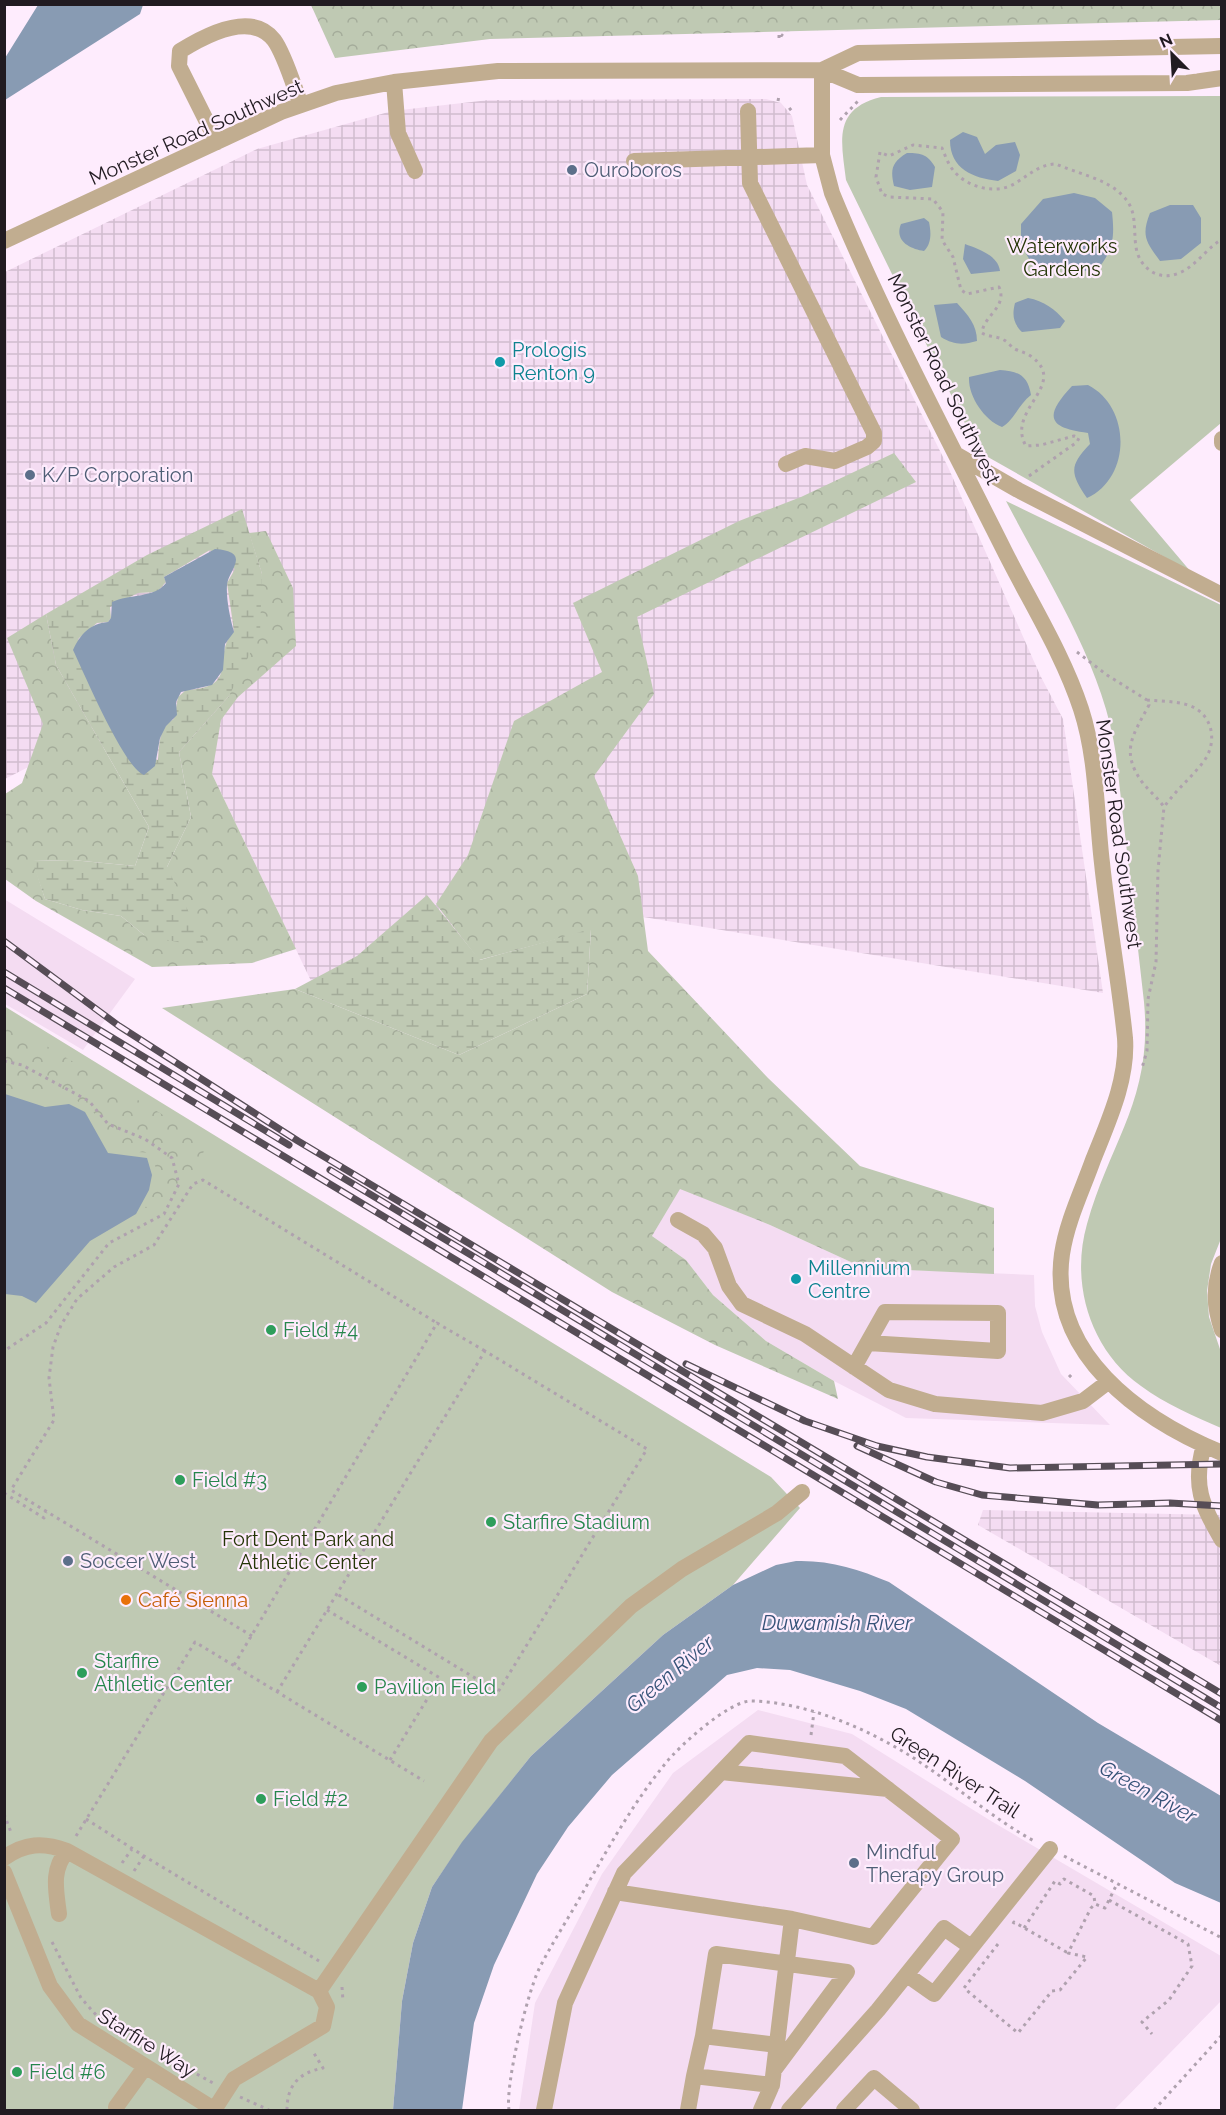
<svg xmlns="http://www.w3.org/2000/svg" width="1226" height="2115" font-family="Raleway,sans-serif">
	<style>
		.built { fill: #f4dcf2 }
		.industrial { fill: url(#industrial-grid) }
		.green { fill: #bfc9b3 }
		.forest { fill: url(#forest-crowns) }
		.wetland { fill: url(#wetland-marsh); fill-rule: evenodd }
		.water { fill: #889bb3 }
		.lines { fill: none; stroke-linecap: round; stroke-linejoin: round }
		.path { stroke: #afa1ae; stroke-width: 3; stroke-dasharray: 3 4.5; stroke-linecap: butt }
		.minor { stroke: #c1ad90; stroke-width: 16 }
		.rail-casing { stroke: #564d56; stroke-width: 7 }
		.rail { stroke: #feecfd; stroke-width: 4.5; stroke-dasharray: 14; stroke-linecap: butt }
		.service-dot { fill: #5c6f8a; stroke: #feecfd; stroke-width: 2 }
		.culture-dot { fill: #0f9aa8; stroke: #feecfd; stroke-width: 2 }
		.leisure-dot { fill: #2e9e5b; stroke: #feecfd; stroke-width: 2 }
		.food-dot { fill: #e8710a; stroke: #feecfd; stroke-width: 2 }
		.labels { text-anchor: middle; stroke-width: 4.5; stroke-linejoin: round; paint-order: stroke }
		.street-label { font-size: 20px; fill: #211b21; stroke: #feecfd }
		.service-label { font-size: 20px; fill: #4e5e75; stroke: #feecfd; text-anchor: start }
		.park-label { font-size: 20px; fill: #243506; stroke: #feecfd }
		.culture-label { font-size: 20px; fill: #0d838f; stroke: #feecfd; text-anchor: start }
		.leisure-label { font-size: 20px; fill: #27864d; stroke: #feecfd; text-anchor: start }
		.food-label { font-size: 20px; fill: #c56008; stroke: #feecfd; text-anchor: start }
		.water-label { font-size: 21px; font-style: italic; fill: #365378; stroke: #feecfd }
	</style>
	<defs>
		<pattern id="industrial-grid" width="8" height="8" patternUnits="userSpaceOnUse" patternTransform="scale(1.5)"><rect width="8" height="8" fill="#f4dcf2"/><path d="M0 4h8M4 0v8" fill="none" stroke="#d1bccf"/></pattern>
		<pattern id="forest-crowns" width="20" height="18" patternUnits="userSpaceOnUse" patternTransform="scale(1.5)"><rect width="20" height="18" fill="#bfc9b3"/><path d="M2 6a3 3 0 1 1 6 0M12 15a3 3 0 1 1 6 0" fill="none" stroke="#a4ac9a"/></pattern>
		<pattern id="wetland-marsh" width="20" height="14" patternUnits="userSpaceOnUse" patternTransform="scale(1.5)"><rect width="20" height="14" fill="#bfc9b3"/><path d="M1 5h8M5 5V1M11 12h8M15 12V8" fill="none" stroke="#a4ac9a"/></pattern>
	</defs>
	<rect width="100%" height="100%" fill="#feecfd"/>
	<path class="built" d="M4,899L135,979L83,1050L5,1004Z
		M680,1188L770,1225L864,1268L1034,1275L1035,1306L1042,1332L1061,1374L1110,1425L906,1418L834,1381L766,1341L713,1295L686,1260L652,1236Z
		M758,1710L852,1734L991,1821L1221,1956V2001L1114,2110H519L535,2003L602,1874L673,1773Z"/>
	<path class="industrial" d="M766,99L781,103L792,116L807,185L948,467L1040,675L1063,719L1103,993L547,901L323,1006L212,774L77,742L5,779V272L257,149L392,111L489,100Z
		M983,1510L1221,1515V1666L978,1525Z"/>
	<path class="green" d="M1221,96V423L1130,500L1191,572L979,452L846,180C841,140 833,109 881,97Z
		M1006,501L1221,605L1222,1236L1211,1264L1207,1291L1209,1317L1221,1352V1428C1194,1416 1165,1404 1141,1386C1090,1350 1070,1283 1087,1224C1111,1139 1153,1099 1144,1002L1116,755C1104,666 1047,580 1006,501Z
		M4,1006L771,1477L800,1508L733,1585L663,1635L531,1756L462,1843L432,1887L413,1943L402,2001L393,2110H5Z"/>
	<path class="forest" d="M1221,4V20L490,39L335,58L311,5Z
		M894,453L916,482L637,617L654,694L594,776L638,876L648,951L768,1078L860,1166L994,1208V1274L864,1268L770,1225L680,1189L652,1236L686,1260L713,1295L766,1341L834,1381L838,1399L715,1345L612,1292L162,1008L295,989L459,1055L587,994L591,930L479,960L436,904L468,855L514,721L602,672L573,603L739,521L801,497Z
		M266,531L293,588L296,646L238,697L221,720L212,774L296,949L252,963L152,967L36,901L5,879V794L22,783L43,724L7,638L46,614L56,665L149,827L135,866L72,860L33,861L45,899L82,910L121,916L144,935L167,867L191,817L179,752L229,696L262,574L249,533Z
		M4,1021L209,1142L176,1203L145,1208L160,1181L151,1153L113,1150L94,1113L76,1100L5,1088Z"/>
	<path class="wetland" d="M242,509L262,574L260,633L229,696L179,752L191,817L167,867L206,948L144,935L121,916L82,910L45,899L32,861L72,860L135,866L149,827L56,665L46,614L147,555ZM210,550L235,569L227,583L234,631C210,657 242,687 186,690L178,697L174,719C159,726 159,746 158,760L123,749L103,713L78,639L97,623L108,622L111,618L110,607L138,593L157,592L166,582L164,577Z
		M427,895L480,960L591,929L587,994L459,1055L295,989L357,956Z"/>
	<path class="water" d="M38,5V4L143,5L140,14L5,100V58Z
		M963,132L977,137L985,154L996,145L1015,142L1020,155L1016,171L998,181C973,178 950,169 950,140Z
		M907,153C922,153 928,155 935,167L932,187L910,190L894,186C890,169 892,162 907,153Z
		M1074,193L1095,198L1112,212C1115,239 1113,252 1095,272L1032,264L1021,245V224L1043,199Z
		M1170,205H1193L1201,218V243L1181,259L1160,261C1146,242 1141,236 1150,213Z
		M924,218L929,222C931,232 932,243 924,251C910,249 894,241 901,224Z
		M965,244C978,249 998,255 1000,271L971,274L963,259Z
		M1028,298C1044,301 1055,309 1065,321L1060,328L1022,332C1013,323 1012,315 1015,303Z
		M957,303C968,315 977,325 977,341C963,345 954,345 941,337L934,305Z
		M1000,370C1019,371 1028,376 1031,395C1019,404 1014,420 1002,427C984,420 968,396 969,377Z
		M1088,385C1131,407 1132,477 1087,498C1070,473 1069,466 1090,444L1088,433C1047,428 1044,416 1072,386Z
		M215,549C253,552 228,570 227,585C226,599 230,618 234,632L225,644L223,670L212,685L181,692L176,702L177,715L166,726L160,738L155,766L144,775C124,768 84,673 73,650C81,633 90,624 108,622L111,618L112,602C129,594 155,598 166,583L164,577Z
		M5,1094L45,1107L69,1104L85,1112L108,1153L147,1158L152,1175L149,1190L136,1214L90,1241L36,1303L22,1296L5,1294Z
		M796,1561C830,1560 858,1569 889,1582L1098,1723L1221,1796V1903L1175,1883L1025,1781L906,1709L860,1691L790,1670L757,1668L727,1675L612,1775L568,1827L537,1874L494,1965L474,2023L462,2110H393L402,2001L413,1943L432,1887L462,1842L531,1756L663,1635L733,1585L776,1565Z"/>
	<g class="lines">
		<path class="path" d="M779,38V33L783,36
			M778,101L779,96
			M789,110L794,106
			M840,120L858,101
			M1029,476L1077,442L1079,438L1074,436L1041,445L1026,446C1005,410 1069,385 1032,357C1027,353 1021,352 1015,349C1011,347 1008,342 1004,340C997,336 988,337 982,333C983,316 1008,307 999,287L967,294L961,290L953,257L942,240L943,212L933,199L890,197L882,194L876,177L880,152L889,156L913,145L942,148C945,155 948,164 953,170C966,187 995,195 1014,184C1028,176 1039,164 1056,164C1076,173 1107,179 1122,195C1138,210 1133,228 1136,247C1139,268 1159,282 1179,273C1196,266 1206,249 1222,239
			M1077,652L1107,675L1147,700L1149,705C1133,735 1120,751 1142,782C1149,791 1158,798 1164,807L1158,870L1156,962L1148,999L1147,1051L1142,1068
			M1147,700C1160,701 1175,701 1188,705C1213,713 1218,742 1204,761C1192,777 1176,790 1164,807
			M4,1061L22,1065L89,1101L108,1124L145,1139L172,1158L179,1184L164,1214L109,1243L46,1323L4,1351
			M1069,1375L1072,1378
			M4,1493L44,1518L46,1512
			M327,1610L440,1678L390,1760
			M252,1636L11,1490L54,1420L49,1378L53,1347L61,1325L77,1299L114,1267L154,1245L193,1184L203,1180L437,1323
			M234,1665L437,1323L485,1351
			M277,1692L485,1351L647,1449L498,1692L337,1594
			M811,1735L814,1712
			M4,1814L12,1835
			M86,1819L144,1856L319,1961
			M76,1836L195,1642L424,1781
			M1064,1856L1222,1938
			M122,1863L132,1849
			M134,1871L144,1856
			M1109,1900L1188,1944L1192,1966L1169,2000L1142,2022L1152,2034
			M1013,1924L1014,1922L1068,1953
			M1024,1928L1055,1881L1060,1884L1064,1879L1094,1896L1095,1904
			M52,1942L81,1998L97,2016
			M998,1944L964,1988L1018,2033L1052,1991L1060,1990L1087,1957L1068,1953L1091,1908L1095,1904L1105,1908L1117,1884
			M342,1987L343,2001
			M164,2056L213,2083
			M240,2097L269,2110
			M287,2110C287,2086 298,2073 323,2068L312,2050
			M509,2110C505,2085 527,1994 539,1969C552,1943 568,1919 582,1894C607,1850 633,1803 665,1764C679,1746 729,1701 751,1701C805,1702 863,1727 909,1755C952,1782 991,1818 1036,1842
			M1154,2110L1222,2035"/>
		<path class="minor" d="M822,70V155L832,193C882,315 945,432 1004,550C1030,602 1063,654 1081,709C1097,758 1096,812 1102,863C1108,921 1119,979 1125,1038C1128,1080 1108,1122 1093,1160C1082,1191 1067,1221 1062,1254C1048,1354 1140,1419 1222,1453
			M822,70L858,53L1222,46
			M394,82L398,133L415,171
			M748,111L750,183L874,433V441L867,447L835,461L805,456L786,464
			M217,142L179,66L180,51C204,36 251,10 274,40C285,55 294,87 301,105
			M634,161L822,155
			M4,241L281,112L336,93L394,82L498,71L822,70L858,85L1187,83L1222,78
			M1222,439V443
			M957,455L1018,490L1222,595
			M678,1220L703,1234L715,1248L729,1286L742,1304L805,1334L889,1390L935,1404L1042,1413L1083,1401L1108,1382
			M1222,1263C1213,1286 1214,1306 1222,1330
			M854,1367L885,1312L998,1313V1351L868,1343
			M1204,1445C1192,1486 1202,1505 1222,1540
			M721,1772L888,1789
			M4,1858C25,1843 43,1842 67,1851L319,1991L327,2007L323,2026L234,2079L214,2110
			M4,1872L50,1986L78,2024L215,2110
			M59,1914C56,1890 51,1870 67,1851
			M907,1975L934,1994L1050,1849
			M319,1991L491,1741L631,1606L682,1569L777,1513L802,1492
			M774,2070L847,1972L716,1954L703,2036L777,2045
			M694,2076L703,2036
			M116,2107L145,2067
			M544,2110L565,2003L624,1873L749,1743L845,1756L952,1839L873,1937L792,1919L615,1892
			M688,2110L694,2076L772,2085
			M761,2110L772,2085L792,1919
			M789,2110L878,2010L944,1928L971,1947
			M844,2110L874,2078L912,2110"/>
		<defs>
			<path id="rail" d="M4,941L119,1026L298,1141L1222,1694
				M4,972L289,1145
				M4,988L1222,1721
				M330,1170L1222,1708
				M686,1364L805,1421L877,1446L927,1457L1010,1468L1222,1464
				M857,1446L936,1482L982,1495L1098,1505L1170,1503L1222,1506"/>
		</defs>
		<use href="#rail" class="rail-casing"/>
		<use href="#rail" class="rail"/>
	</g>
	<g class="service-dot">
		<circle cx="572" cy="170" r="6"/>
		<circle cx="30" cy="475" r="6"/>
		<circle cx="68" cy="1561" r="6"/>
		<circle cx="854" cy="1863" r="6"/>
	</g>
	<g class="culture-dot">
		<circle cx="500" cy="362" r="6"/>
		<circle cx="796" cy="1279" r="6"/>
	</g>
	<g class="leisure-dot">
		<circle cx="271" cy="1330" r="6"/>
		<circle cx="180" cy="1480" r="6"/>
		<circle cx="491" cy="1522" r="6"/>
		<circle cx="82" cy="1673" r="6"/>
		<circle cx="362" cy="1687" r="6"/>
		<circle cx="261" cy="1799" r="6"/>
		<circle cx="17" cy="2072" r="6"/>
	</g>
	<circle class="food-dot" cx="126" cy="1600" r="6"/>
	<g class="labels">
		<g class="street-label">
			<text transform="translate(196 132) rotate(-24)" y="7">Monster Road Southwest</text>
			<text transform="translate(944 379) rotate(64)" y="7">Monster Road Southwest</text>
			<text transform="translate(1119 834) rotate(82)" y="7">Monster Road Southwest</text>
			<text transform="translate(955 1772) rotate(33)" y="7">Green River Trail</text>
			<text transform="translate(147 2043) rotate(32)" y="7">Starfire Way</text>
		</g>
		<g class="service-label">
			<text x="584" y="177">Ouroboros</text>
			<text x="42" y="482">K/P Corporation</text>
			<text x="80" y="1568">Soccer West</text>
			<text x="866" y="1859">Mindful<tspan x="866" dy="23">Therapy Group</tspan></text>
		</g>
		<g class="park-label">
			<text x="1062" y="253">Waterworks<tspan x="1062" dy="23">Gardens</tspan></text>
			<text x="308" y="1546">Fort Dent Park and<tspan x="308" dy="23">Athletic Center</tspan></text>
		</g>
		<g class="culture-label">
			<text x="512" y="357">Prologis<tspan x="512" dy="23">Renton 9</tspan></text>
			<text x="808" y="1275">Millennium<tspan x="808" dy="23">Centre</tspan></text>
		</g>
		<g class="leisure-label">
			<text x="283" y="1337">Field #4</text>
			<text x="192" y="1487">Field #3</text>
			<text x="503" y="1529">Starfire Stadium</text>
			<text x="94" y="1668">Starfire<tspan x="94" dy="23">Athletic Center</tspan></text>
			<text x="374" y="1694">Pavilion Field</text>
			<text x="273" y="1806">Field #2</text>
			<text x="29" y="2079">Field #6</text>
		</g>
		<g class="food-label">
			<text x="138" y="1607">Café Sienna</text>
		</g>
		<g class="water-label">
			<text x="837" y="1630">Duwamish River</text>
			<text transform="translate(670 1674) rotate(-40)" y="7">Green River</text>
			<text transform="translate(1148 1792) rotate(29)" y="7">Green River</text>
		</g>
	</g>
	<rect width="1226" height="2115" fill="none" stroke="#211b21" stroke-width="12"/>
	<g transform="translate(1172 54) rotate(336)" stroke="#feecfd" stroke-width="4.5" paint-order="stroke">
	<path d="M0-4.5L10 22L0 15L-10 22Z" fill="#211b21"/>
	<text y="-9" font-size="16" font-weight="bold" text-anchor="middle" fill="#211b21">N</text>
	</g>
</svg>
